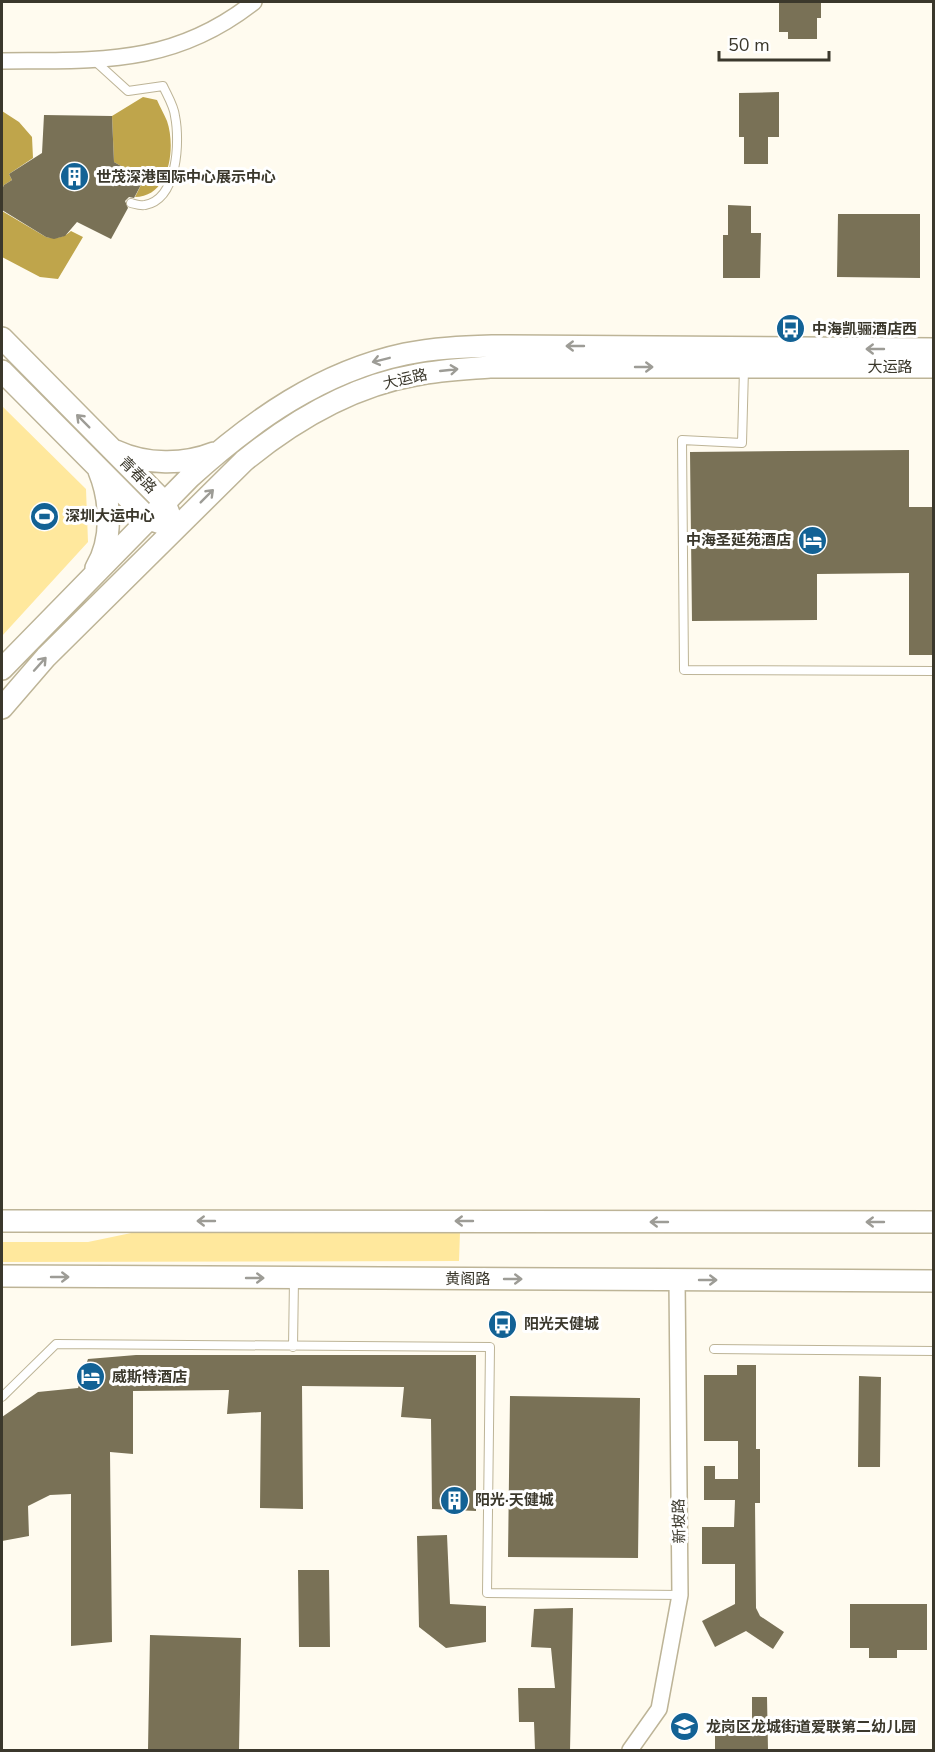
<svg xmlns="http://www.w3.org/2000/svg" width="935" height="1752" font-family="'Nunito Sans','Noto Sans SC',sans-serif">
	<style>
		.green { fill: #ffe89d }
		.water { fill: #bfa54b }
		.building { fill: #797156 }
		.lines { fill: none; stroke-linecap: round; stroke-linejoin: round }
		.lane-casing { stroke: #bdb497; stroke-width: 10 }
		.street-casing { stroke: #bdb497; stroke-width: 18 }
		.secondary-casing { stroke: #bdb497; stroke-width: 24 }
		.lane { stroke: #fff; stroke-width: 8 }
		.street { stroke: #fff; stroke-width: 15 }
		.secondary { stroke: #fff; stroke-width: 21 }
		.oneway { stroke: #9d9c96 }
		.labels { text-anchor: middle; stroke-width: 6; stroke-linejoin: round; paint-order: stroke }
		.poi-label { font-size: 15px; font-weight: bold; fill: #3b382c; stroke: #fff; text-anchor: start }
		.street-label { font-size: 15px; fill: #3b382c; stroke: #fff }
	</style>
	<rect width="100%" height="100%" fill="#fffbef"/>
	<path class="green" d="M2,406L86,489L88,542L2,636Z
		M136,1232H460L459,1261L2,1262V1242H88Z"/>
	<path class="water" d="M143,97L157,100C160,107 164,114 167,121C176,147 170,197 135,197L144,179L114,162L112,116Z
		M2,111L19,122L32,137L33,158L9,174L12,180L4,185L2,189Z
		M2,211L46,237C56,239 63,238 71,231L83,237L58,279L40,277L2,257Z"/>
	<path class="building" d="M779,2H821V18H817V39H788V32H779Z
		M779,92V137H768V164H744V137H739V93Z
		M44,115L112,116L114,162L144,179L134,198L129,197L125,201L128,208L111,239L77,222L65,236L54,239L46,237L2,210V189L4,185L12,180L9,174L42,153Z
		M728,205L751,206V233H761L760,278H723V235H728Z
		M838,214H920V278L837,277Z
		M909,450V507H933V655H909V573L817,574V620L692,621L690,452Z
		M136,1355H476V1511L432,1509L431,1419L401,1417L404,1387L302,1386L303,1509L260,1508L261,1412L227,1414L229,1390L133,1391V1454L110,1452L112,1642L71,1646V1494L50,1495L28,1506L29,1536L2,1541V1417L38,1392L78,1388L88,1359Z
		M737,1365H756V1449H760V1503H755L756,1608L760,1616L784,1632L773,1649L746,1631L715,1647L702,1621L735,1604V1564H702V1527H734L735,1500H704V1466H715V1479H738V1441H704V1375H737Z
		M859,1376L881,1377L880,1467H858Z
		M510,1396L640,1398L638,1558L508,1557Z
		M447,1535L450,1604L486,1606V1642L446,1648L419,1627L417,1536Z
		M298,1570H329L330,1647H299Z
		M850,1604H927V1650H897V1658H869V1648H850Z
		M573,1608L570,1750H535L534,1722H519L518,1688H555L551,1648L531,1647L534,1609Z
		M150,1635L241,1638L239,1750H148Z
		M752,1697H767L768,1750H715V1720H752Z"/>
	<g class="lines">
		<defs>
			<path id="lane" d="M95,61L128,91L163,86C167,95 174,106 175,116C180,141 178,199 145,205C141,206 135,204 131,203
				M744,369L742,443L682,440L684,670L934,671
				M293,1347L294,1279
				M714,1349L934,1351
				M2,1397L56,1344L490,1347L487,1593L680,1595"/>
			<path id="street" d="M2,61C99,60 173,66 254,2
				M630,1750L659,1709L680,1595L677,1280"/>
			<path id="secondary" d="M2,338L165,503L170,516
				M2,371L149,519L161,523
				M116,451C146,465 184,465 214,453
				M96,568C113,540 111,500 99,471
				M2,669L190,477C253,420 321,372 405,354C434,348 463,347 492,346L934,349
				M2,708L46,657L244,461C293,421 352,386 416,375C440,370 465,369 490,367H934
				M2,1221L934,1222
				M2,1276L934,1281"/>
		</defs>
		<use href="#lane" class="lane-casing"/>
		<use href="#street" class="street-casing"/>
		<use href="#secondary" class="secondary-casing"/>
		<use href="#lane" class="lane"/>
		<use href="#street" class="street"/>
		<use href="#secondary" class="secondary"/>
	</g>
	<defs><path id="oneway-shaft" d="M-6 0H5M1.5-3L5.5 0L1.5 3" fill="none" stroke-width="1.6" stroke-linecap="round" stroke-linejoin="round" transform="scale(1.5)"/></defs>
	<g class="oneway">
		<use href="#oneway-shaft" transform="translate(575 346) rotate(-180)"/>
		<use href="#oneway-shaft" transform="translate(875 349) rotate(-180)"/>
		<use href="#oneway-shaft" transform="translate(381 360) rotate(166)"/>
		<use href="#oneway-shaft" transform="translate(644 367)"/>
		<use href="#oneway-shaft" transform="translate(449 370) rotate(-6)"/>
		<use href="#oneway-shaft" transform="translate(83 421) rotate(-135)"/>
		<use href="#oneway-shaft" transform="translate(207 496) rotate(-45)"/>
		<use href="#oneway-shaft" transform="translate(40 664) rotate(-48)"/>
		<use href="#oneway-shaft" transform="translate(206 1221) rotate(-180)"/>
		<use href="#oneway-shaft" transform="translate(464 1221) rotate(-180)"/>
		<use href="#oneway-shaft" transform="translate(659 1222) rotate(-180)"/>
		<use href="#oneway-shaft" transform="translate(875 1222) rotate(-180)"/>
		<use href="#oneway-shaft" transform="translate(60 1277)"/>
		<use href="#oneway-shaft" transform="translate(255 1278)"/>
		<use href="#oneway-shaft" transform="translate(513 1279)"/>
		<use href="#oneway-shaft" transform="translate(708 1280)"/>
	</g>
	<defs>
		<symbol id="building-disc" viewBox="-11 -11 22 22"><circle r="9.5" fill="#136295" stroke="#fff"/><path d="M-4-6H4V6H1V3H-1V6H-4ZM-2.5-4.3h1.7v1.8h-1.7ZM.8-4.3h1.7v1.8H.8ZM-2.5-1h1.7V.8h-1.7ZM.8-1h1.7V.8H.8Z" fill="#fff"/></symbol>
		<symbol id="bus-disc" viewBox="-11 -11 22 22"><circle r="9.5" fill="#136295" stroke="#fff"/><path d="M-5-6H5V4H4V6H2V4H-2V6H-4V4H-5ZM-3.5-4V0h7V-4ZM-3.5 1.2v1.5H-2V1.2ZM2 1.2v1.5H3.5V1.2Z" fill="#fff"/></symbol>
		<symbol id="stadium-disc" viewBox="-11 -11 22 22"><circle r="9.5" fill="#136295" stroke="#fff"/><path d="M0-5a6.5 5 0 1 0 0 10a6.5 5 0 1 0 0-10ZM-3.5-1.8h7v3.6h-7Z" fill="#fff"/></symbol>
		<symbol id="hotel-disc" viewBox="-11 -11 22 22"><circle r="9.5" fill="#136295" stroke="#fff"/><path d="M-6-4.5h1.5V1H6V5H4.5V3h-9V5H-6ZM-4 0a1.8 1.8 0 1 1 3.6 0ZM.5 0V-2.5h3Q6-2.5 6 0Z" fill="#fff"/></symbol>
		<symbol id="school-disc" viewBox="-11 -11 22 22"><circle r="9.5" fill="#136295" stroke="#fff"/><path d="M0-5L7-2L0 1L-7-2ZM-4 1L0 2.5L4 1V4Q0 6-4 4Z" fill="#fff"/></symbol>
	</defs>
	<g fill-rule="evenodd">
		<use href="#building-disc" x="58" y="160" width="33" height="33"/>
		<use href="#bus-disc" x="774" y="312" width="33" height="33"/>
		<use href="#stadium-disc" x="28" y="500" width="33" height="33"/>
		<use href="#hotel-disc" x="796" y="524" width="33" height="33"/>
		<use href="#bus-disc" x="486" y="1308" width="33" height="33"/>
		<use href="#hotel-disc" x="74" y="1360" width="33" height="33"/>
		<use href="#building-disc" x="438" y="1484" width="33" height="33"/>
		<use href="#school-disc" x="668" y="1710" width="33" height="33"/>
	</g>
	<g class="labels">
		<g class="poi-label">
			<text x="96" y="182">世茂深港国际中心展示中心</text>
			<text x="812" y="334">中海凯骊酒店西</text>
			<text x="65" y="521">深圳大运中心</text>
			<text x="791" y="545" text-anchor="end">中海圣延苑酒店</text>
			<text x="524" y="1329">阳光天健城</text>
			<text x="112" y="1382">威斯特酒店</text>
			<text x="475" y="1505">阳光·天健城</text>
			<text x="706" y="1732">龙岗区龙城街道爱联第二幼儿园</text>
		</g>
		<g class="street-label">
			<text x="890" y="372">大运路</text>
			<text transform="translate(405 379) rotate(-13)" y="5">大运路</text>
			<text transform="translate(138 475) rotate(45)" y="5">青春路</text>
			<text x="468" y="1284">黄阁路</text>
			<text transform="translate(679 1521) rotate(-91)" y="5">新坡路</text>
		</g>
	</g>
	<rect width="935" height="1752" fill="none" stroke="#3b382c" stroke-width="6"/>
	<path d="M719 51v9h110v-9" fill="none" stroke="#3b382c" stroke-width="3"/>
	<text x="728" y="51" font-size="18" fill="#3b382c" stroke="#ffffff" stroke-width="4.5" paint-order="stroke">50 m</text>
</svg>
